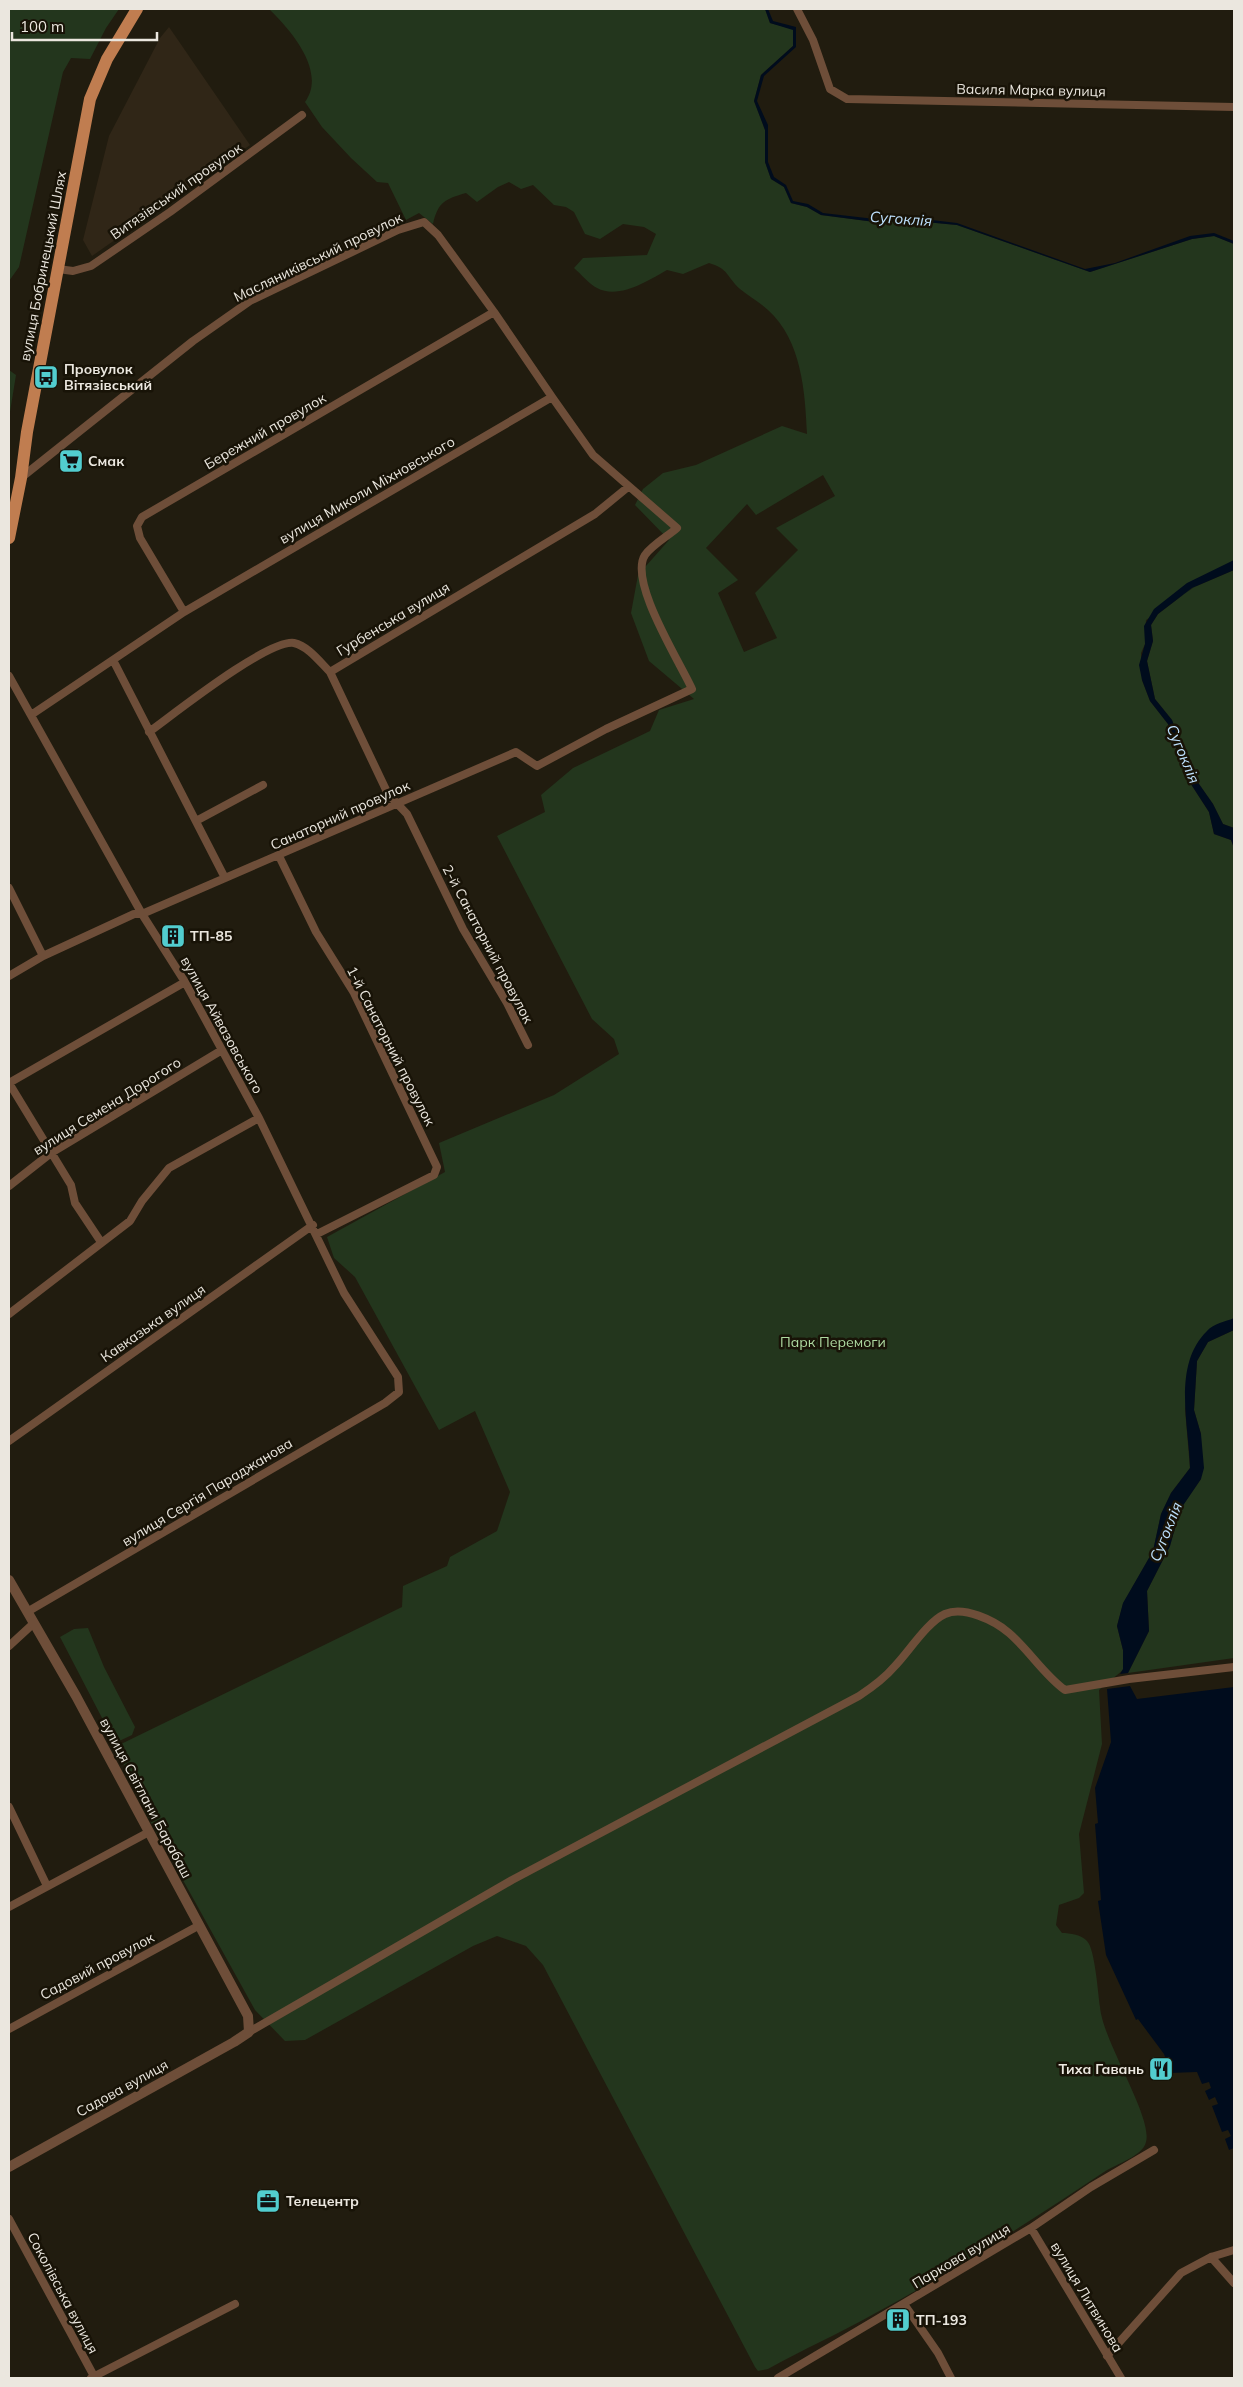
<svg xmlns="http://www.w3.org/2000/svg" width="1243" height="2387" font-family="Mulish,sans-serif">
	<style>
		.industrial { fill: #302617 }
		.green { fill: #23361d; fill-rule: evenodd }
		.water { fill: #000c1d }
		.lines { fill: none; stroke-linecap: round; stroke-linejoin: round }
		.minor { stroke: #6e4e39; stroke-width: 8 }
		.tertiary { stroke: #6e4e39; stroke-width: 10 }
		.primary { stroke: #c07d50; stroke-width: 12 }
		.labels { text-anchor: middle; stroke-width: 5; stroke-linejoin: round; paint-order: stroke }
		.street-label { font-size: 14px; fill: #ebe7df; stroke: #181307 }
		.poi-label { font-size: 14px; font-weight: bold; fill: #ebe7df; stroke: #181307; text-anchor: start }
		.park-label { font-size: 14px; fill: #aedaa1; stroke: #181307 }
		.water-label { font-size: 15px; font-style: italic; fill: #bde0fd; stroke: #181307 }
	</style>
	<rect width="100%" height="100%" fill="#211c0f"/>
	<path class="industrial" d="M169,27L250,145L92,256L83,240L109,136L160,38Z"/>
	<path class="green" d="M9,9H119L106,28L90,59L71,58L63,72L19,267L9,281Z
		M269,9H765L770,23L793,29V46L761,75L754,101L765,130V162L771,179L784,187L791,203L807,207L821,215L875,222L915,221L957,225L1090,272L1192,239L1214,236L1234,244V560L1146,620L1145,644L1141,653L1142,680L1150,701L1168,724L1187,778L1209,812L1214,834L1231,840L1234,848V1318L1197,1344L1185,1409L1190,1468L1171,1493L1161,1514L1153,1551L1123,1604L1117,1626L1123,1650V1670L1099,1690L1102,1744L1079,1834L1084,1893L1079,1898L1059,1905L1056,1925L1062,1933C1070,1933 1082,1935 1087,1941C1095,1949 1098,1994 1100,2007C1103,2042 1153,2117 1146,2142C1143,2156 1116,2164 1104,2172C1029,2222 952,2272 872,2315C838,2334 802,2350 768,2369L758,2371L755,2367L543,1965L526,1946L497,1936L473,1946L305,2040L285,2041L255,2010L143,1808L124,1766L119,1745L402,1607L403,1586L447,1566L450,1557L497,1531L510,1492L475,1411L439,1430L355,1277L334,1258L327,1237L445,1172L439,1143L554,1095L619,1054L614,1039L592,1019L497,836L545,812L541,795L573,768L650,731L659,710L694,699L649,661L631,613L638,575L669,540L635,505L643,489L663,473L696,465L782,426L807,434C805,392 802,341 768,310C759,302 749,296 740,289C726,276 729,269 709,263L683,274L667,270C649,280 619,300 597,288C589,284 581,274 574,268L583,258L647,255L656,234L644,227L623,224L600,239L585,234L574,212L566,207L554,205L533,185L521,189L509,182L498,187L477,202L466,193C445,199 438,202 433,224L419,213L406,220L388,183L377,182L351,158L322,127L305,102C327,72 291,30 269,9ZM823,475L835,496L776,528L798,550L755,593L777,638L744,652L718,593L738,580L706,548L747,504L756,515Z
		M9,370L16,375L9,418Z
		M1234,570V828L1223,824L1213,804L1192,774L1172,720L1155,699L1147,661L1153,641L1151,625L1158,614L1192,588Z
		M1234,1330V1658L1128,1673L1149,1631L1147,1591L1170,1546L1180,1509L1201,1479V1434L1194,1410L1197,1361L1208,1342Z
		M88,1628L104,1667L135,1727L132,1735L115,1743L60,1637L74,1629Z"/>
	<path class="water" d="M765,9H768L773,21L796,27V47L764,76L757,101L768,125V162L774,177L786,185L793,201L808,204L823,213L875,219L915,218L957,223L1085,269L1115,263L1190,236L1214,233L1234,241V244L1214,236L1192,239L1090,272L957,225L915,221L875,222L821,215L807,207L791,203L784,187L771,179L765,162V130L754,101L761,75L793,46V30L770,23Z
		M1234,560V570L1192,588L1158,614L1151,625L1153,641L1147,661L1155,699L1172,720L1192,774L1213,804L1223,824L1234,828V848L1231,840L1214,834L1209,812L1187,778L1168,724L1150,701L1142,680L1139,665L1145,644L1144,626L1154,609L1187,583Z
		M1234,1318V1330L1208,1342L1197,1361L1194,1410L1201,1434L1204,1468L1201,1479L1180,1510L1170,1546L1147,1591L1149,1631L1128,1673L1120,1674L1123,1669V1650L1117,1626L1123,1603L1153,1551L1161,1514L1171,1493L1190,1468C1189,1425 1172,1365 1207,1331C1214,1323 1225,1322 1234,1318Z
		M1130,1686L1137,1699L1234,1687V2148L1229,2150L1225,2139L1231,2136L1228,2130L1222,2132L1212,2106L1218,2104L1215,2097L1209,2100L1205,2091L1211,2088L1209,2082L1202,2084L1197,2072L1170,2073L1166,2067L1168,2066L1164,2054L1138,2019L1136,2020L1106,1955L1098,1901L1101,1900L1095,1824L1098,1823L1095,1788L1111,1742L1107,1689Z"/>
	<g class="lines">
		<path class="minor" d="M797,9L813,40L830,89L847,99L1234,107
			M58,269L73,271L91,266L170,212L302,115
			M22,477L193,341L250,301L398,230L424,222L438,235L494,312L552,397L184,612L31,715
			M184,612L140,538L137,526L142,517L494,312
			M113,660L225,878
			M330,672L388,794L407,814L463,929L507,1003L528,1045
			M9,676L142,914L185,982L259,1118L344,1293L398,1377L399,1392L385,1403L27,1612
			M149,732C174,714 268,639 294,643C308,646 320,662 330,672L595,514L628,487
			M196,821L263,785
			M279,856L316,932L354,993L437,1167L434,1175L317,1234
			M9,888L43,956
			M9,976L43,956L134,914H142L516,752L537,766L606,729L692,689C680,662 628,581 645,555C652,545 668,536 677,528L593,455L552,397
			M9,1083L185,982
			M9,1083L71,1185L75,1203L101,1242
			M9,1186L51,1153L222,1050
			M9,1314L130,1221L142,1201L169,1168L259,1118
			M9,1441L313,1225
			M9,1646L34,1623
			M9,1807L47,1886
			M9,1907L149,1832
			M9,2029L198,1926
			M249,2032L512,1880L859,1696C871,1688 884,1679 894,1667C908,1653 927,1622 945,1614C964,1606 994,1620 1009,1633C1029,1650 1044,1675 1065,1690L1129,1679L1234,1667
			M9,2219L95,2378
			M1031,2228L1121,2378
			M1211,2257L1234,2283
			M904,2304L938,2353L951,2378
			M1107,2356L1181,2273L1211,2257L1234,2250
			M91,2378L235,2304
			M778,2378L1031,2228L1091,2187L1154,2150"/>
		<path class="tertiary" d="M9,1580L76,1696L248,2016L249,2032L234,2042L9,2167"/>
		<path class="primary" d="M9,538L21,478L27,432L90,99L107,59L137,9"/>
	</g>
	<defs>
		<symbol id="bus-square" viewBox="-11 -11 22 22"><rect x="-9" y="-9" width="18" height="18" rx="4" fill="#52cdcf" stroke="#181307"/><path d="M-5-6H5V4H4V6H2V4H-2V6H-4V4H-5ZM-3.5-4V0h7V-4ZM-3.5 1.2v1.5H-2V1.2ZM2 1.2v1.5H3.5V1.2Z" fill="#111"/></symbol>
		<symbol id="supermarket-square" viewBox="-11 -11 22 22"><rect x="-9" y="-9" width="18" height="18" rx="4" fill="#52cdcf" stroke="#181307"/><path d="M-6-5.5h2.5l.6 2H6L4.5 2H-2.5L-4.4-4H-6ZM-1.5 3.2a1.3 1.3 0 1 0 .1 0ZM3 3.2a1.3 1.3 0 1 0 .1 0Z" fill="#111"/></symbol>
		<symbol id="building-square" viewBox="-11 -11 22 22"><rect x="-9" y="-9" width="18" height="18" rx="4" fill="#52cdcf" stroke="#181307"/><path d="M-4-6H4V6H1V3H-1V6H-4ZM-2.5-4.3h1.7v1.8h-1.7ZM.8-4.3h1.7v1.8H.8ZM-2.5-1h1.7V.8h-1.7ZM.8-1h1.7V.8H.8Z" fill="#111"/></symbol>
		<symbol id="restaurant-square" viewBox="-11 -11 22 22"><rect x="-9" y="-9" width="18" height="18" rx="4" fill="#52cdcf" stroke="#181307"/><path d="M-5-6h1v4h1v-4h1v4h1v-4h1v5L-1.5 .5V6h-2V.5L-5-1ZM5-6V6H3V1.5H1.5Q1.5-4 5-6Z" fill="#111"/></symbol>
		<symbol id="office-square" viewBox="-11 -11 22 22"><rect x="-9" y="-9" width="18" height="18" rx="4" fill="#52cdcf" stroke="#181307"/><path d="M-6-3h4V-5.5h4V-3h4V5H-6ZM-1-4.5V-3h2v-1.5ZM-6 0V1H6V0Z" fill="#111"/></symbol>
	</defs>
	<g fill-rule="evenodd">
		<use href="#bus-square" x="32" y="363" width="28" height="28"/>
		<use href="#supermarket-square" x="57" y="447" width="28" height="28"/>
		<use href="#building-square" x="159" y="922" width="28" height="28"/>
		<use href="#restaurant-square" x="1147" y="2055" width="28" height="28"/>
		<use href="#office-square" x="254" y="2187" width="28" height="28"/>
		<use href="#building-square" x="884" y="2306" width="28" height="28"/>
	</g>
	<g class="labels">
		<g class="street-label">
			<text transform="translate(1031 90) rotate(1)" y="5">Василя Марка вулиця</text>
			<text transform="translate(176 191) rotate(-35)" y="5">Витязівський провулок</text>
			<text transform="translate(318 257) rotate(-26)" y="5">Масляниківський провулок</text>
			<text transform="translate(43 266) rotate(-79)" y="5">вулиця Бобринецький Шлях</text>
			<text transform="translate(265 431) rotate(-30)" y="5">Бережний провулок</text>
			<text transform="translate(367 490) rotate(-30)" y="5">вулиця Миколи Міхновського</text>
			<text transform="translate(393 619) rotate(-31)" y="5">Гурбенська вулиця</text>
			<text transform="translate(340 815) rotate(-24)" y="5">Санаторний провулок</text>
			<text transform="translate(488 944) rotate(62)" y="5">2-й Санаторний провулок</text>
			<text transform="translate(222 1025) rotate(61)" y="5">вулиця Айвазовського</text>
			<text transform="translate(391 1046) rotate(63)" y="5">1-й Санаторний провулок</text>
			<text transform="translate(107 1106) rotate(-32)" y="5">вулиця Семена Дорогого</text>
			<text transform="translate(153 1323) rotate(-35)" y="5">Кавказька вулиця</text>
			<text transform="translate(207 1492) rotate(-31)" y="5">вулиця Сергія Параджанова</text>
			<text transform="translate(146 1798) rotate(62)" y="5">вулиця Світлани Барабаш</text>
			<text transform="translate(97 1966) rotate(-28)" y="5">Садовий провулок</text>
			<text transform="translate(122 2088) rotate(-29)" y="5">Садова вулиця</text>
			<text transform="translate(961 2256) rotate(-31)" y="5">Паркова вулиця</text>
			<text transform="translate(63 2293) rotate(62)" y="5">Соколівська вулиця</text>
			<text transform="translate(1087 2297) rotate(59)" y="5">вулиця Литвинова</text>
		</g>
		<g class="poi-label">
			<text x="64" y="374">Провулок<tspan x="64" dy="16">Вітязівський</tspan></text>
			<text x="88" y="466">Смак</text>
			<text x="190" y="941">ТП-85</text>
			<text x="1144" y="2074" text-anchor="end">Тиха Гавань</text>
			<text x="286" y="2206">Телецентр</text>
			<text x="916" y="2325">ТП-193</text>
		</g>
		<g class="park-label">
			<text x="833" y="1347">Парк Перемоги</text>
		</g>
		<g class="water-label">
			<text transform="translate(901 219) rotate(4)" y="5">Сугоклія</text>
			<text transform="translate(1183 754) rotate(67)" y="5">Сугоклія</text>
			<text transform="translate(1166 1532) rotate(-68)" y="5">Сугоклія</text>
		</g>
	</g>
	<rect width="1243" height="2387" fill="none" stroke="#ebe7df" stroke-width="20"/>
	<path d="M12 32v8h145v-8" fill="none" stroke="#ebe7df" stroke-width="2.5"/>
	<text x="20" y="32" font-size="15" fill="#ebe7df" stroke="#181307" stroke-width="4" paint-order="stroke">100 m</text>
</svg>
